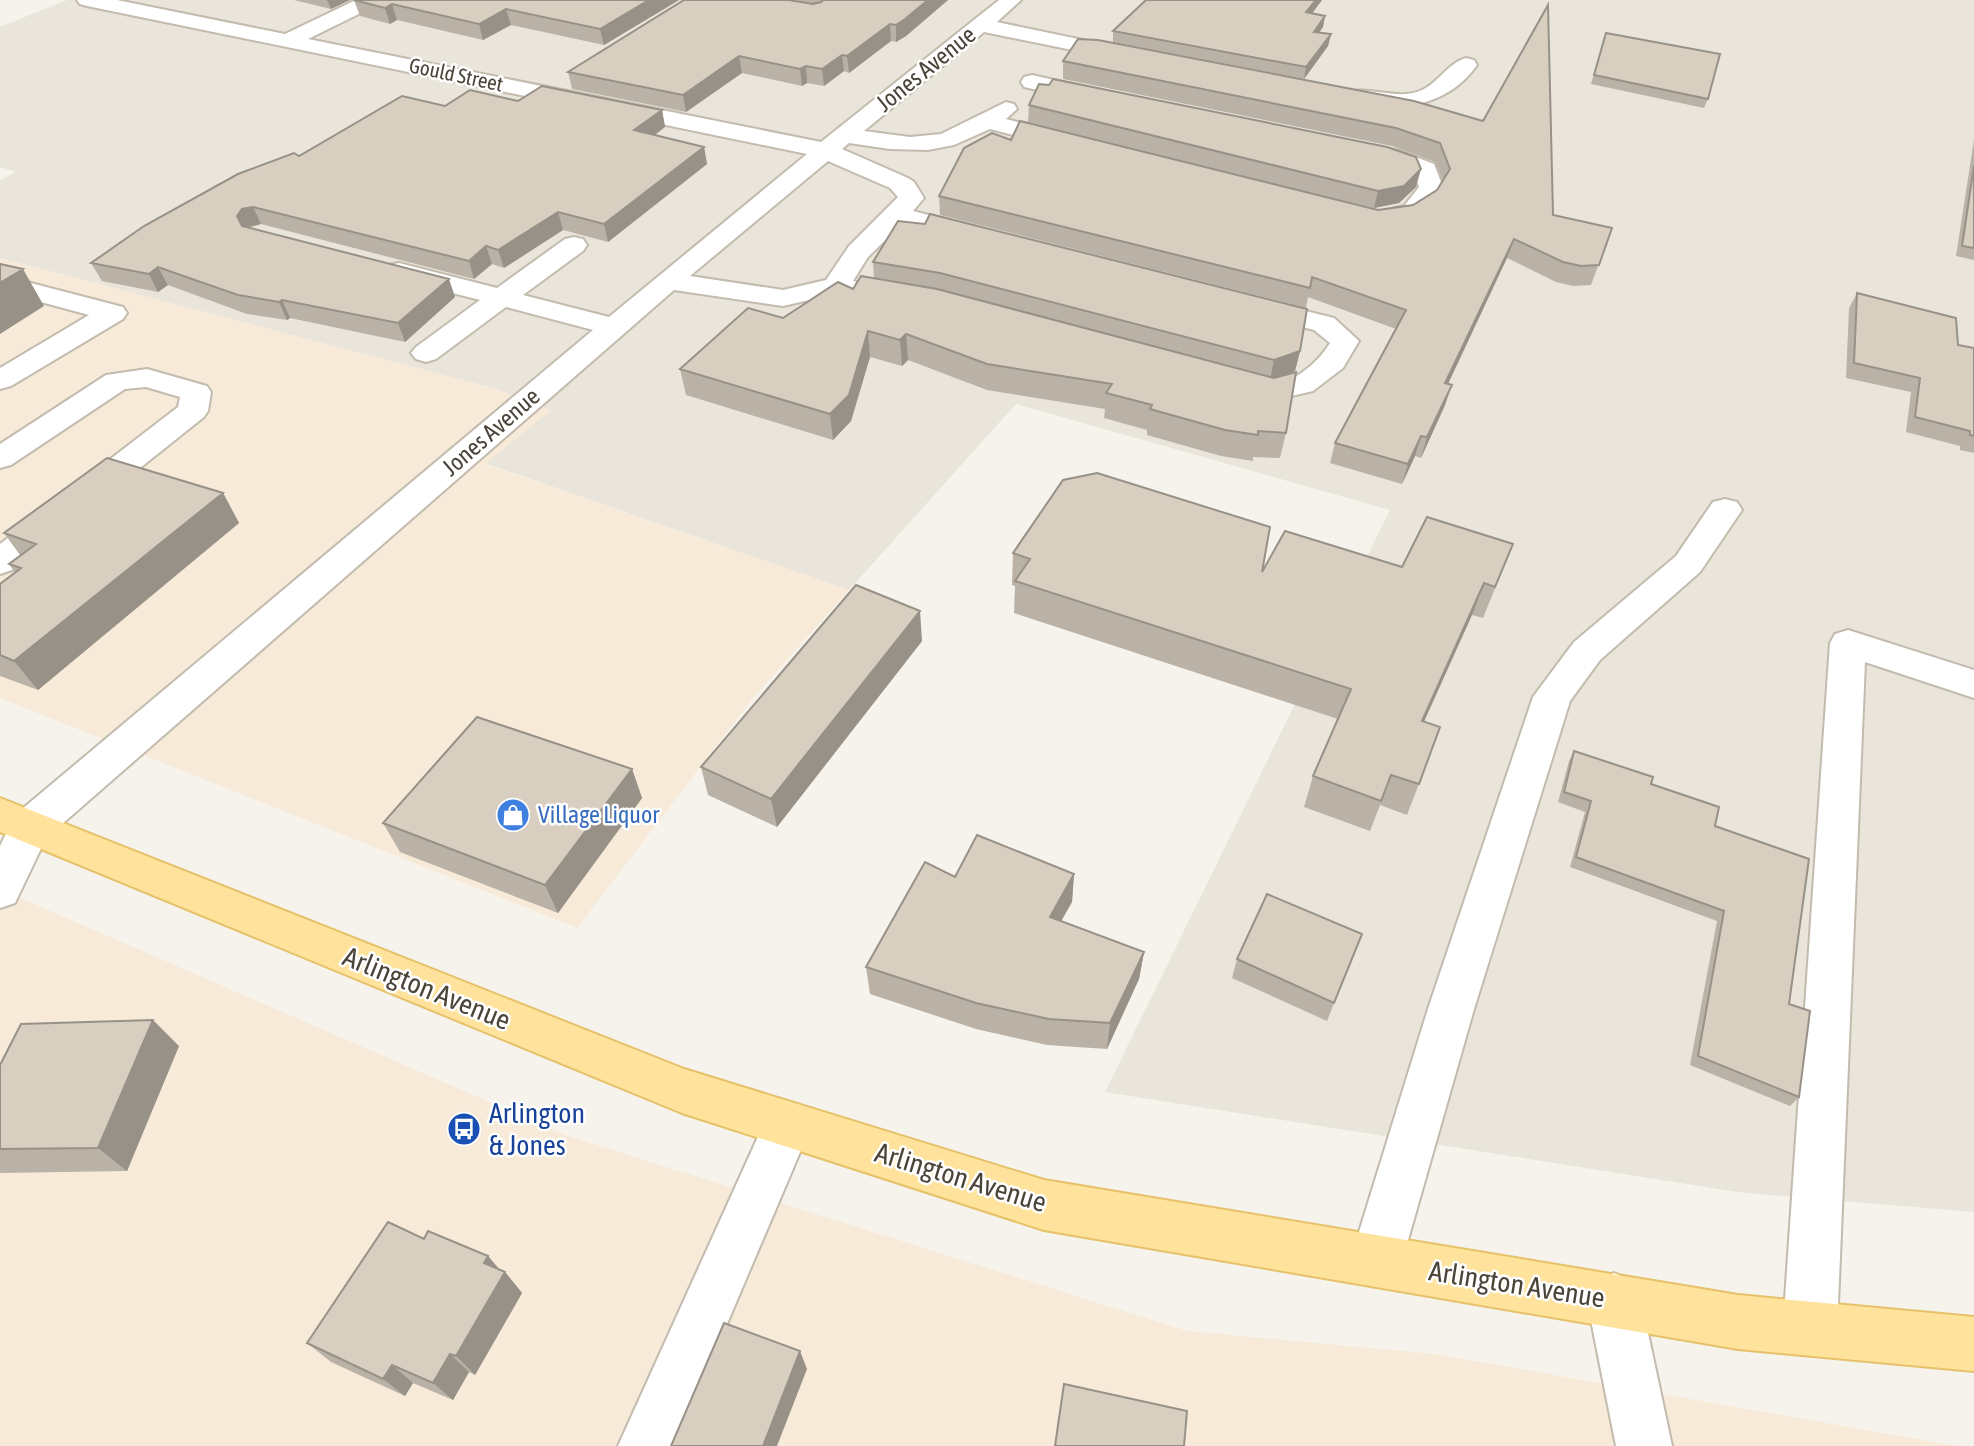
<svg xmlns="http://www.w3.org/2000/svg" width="1974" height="1446" font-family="'Asap Condensed',sans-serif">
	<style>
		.residential { fill: #eae5da }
		.commercial { fill: #f7ead8 }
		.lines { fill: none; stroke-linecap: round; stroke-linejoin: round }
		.minor-casing { stroke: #c2bbae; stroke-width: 4 }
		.major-casing { stroke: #e6c16a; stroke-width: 4 }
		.minor { fill: #fff; fill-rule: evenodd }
		.major { fill: #ffe39c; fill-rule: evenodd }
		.wall { fill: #bab2a6 }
		.shaded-wall { fill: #979187 }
		.building { fill: #d8cfc1; stroke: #979187; stroke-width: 2 }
		.labels { text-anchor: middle; stroke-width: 5; stroke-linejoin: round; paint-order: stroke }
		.far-street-label { font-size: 21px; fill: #4b4439; stroke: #fff }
		.street-label { font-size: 24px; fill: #4b4439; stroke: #fff }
		.shop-label { font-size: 24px; fill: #366cbe; stroke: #fff; text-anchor: start }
		.near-street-label { font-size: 28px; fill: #4b4439; stroke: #fff }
		.near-transit-label { font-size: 28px; fill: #164399; stroke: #fff; text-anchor: start }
	</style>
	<rect width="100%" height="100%" fill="#f6f3ec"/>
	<path class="residential" d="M67,0H1974V1212L1737,1192L1105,1092L1390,510L1016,404L849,590L484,463L550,410L493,388L0,258V180L16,172L0,167V27Z"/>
	<path class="commercial" d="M0,258L493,388L551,410L485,464L849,590L753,698L577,928L0,698Z
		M0,889L565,1135L1187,1331L1435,1354L1951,1445L1974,1446H0Z"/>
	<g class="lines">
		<defs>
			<path id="minor" d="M77,0H117L285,34L356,0H382L379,4L308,39L821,142L999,0H1021L997,22L1126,49L1134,50L1137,55L1134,60L1126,61L984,32L864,131L910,137L941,134L1006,102L1014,104L1017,109L1006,119L1074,137L1078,142L1074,147L1066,149L990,129L954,145L928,150L890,149L849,143L842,149L908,178L914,182L924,198L913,211L984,229L988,235L984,241L975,243L902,224L868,257L853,281L893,288L897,294L893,300L883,302L836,294L783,306L674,290L46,838L15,903L0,908V846L15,815L593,330L506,307L436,359L426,362L416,359L411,353L416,347L480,300L389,277L385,271L389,265L399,263L497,288L565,239L574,237L583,239L587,245L583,251L523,295L609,317L807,154L87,6L80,4ZM828,161L890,188L898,197L849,246L826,280L783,290L690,276Z
				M1466,58L1474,60L1477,65C1447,108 1393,114 1346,102L1343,97L1346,92C1371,86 1398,101 1422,90C1438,83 1448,63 1466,58Z
				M1032,75L1103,91L1106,96L1103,101L1095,103L1024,87L1021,82L1024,77Z
				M1370,145L1400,151L1434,164L1443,187C1430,215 1405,231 1374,223L1370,218L1374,213L1404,206L1419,187L1414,173L1385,162L1362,157L1358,152L1362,147Z
				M0,275L123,307L127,313L123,319L11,386L0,389V368L89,315L0,291Z
				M1254,298L1334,318L1359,341L1343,368L1313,391L1270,401L1232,390L1228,384L1232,378C1248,374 1256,382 1271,383C1295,384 1319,361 1330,343L1314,330L1244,312L1240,306L1244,300Z
				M147,369L207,386L211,392L208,411L204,417L12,570L0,574V544L178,407L180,397L146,387L125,389L11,465L0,468V444L106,375Z
				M1725,499L1737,502L1742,510L1700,572L1600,660L1570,701L1474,1009L1402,1261L1394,1279L1376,1287L1358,1279L1350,1261L1428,1009L1533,697L1574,642L1676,556L1713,502Z
				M1848,630L1974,670V698L1865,662L1837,1328L1829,1347L1810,1355L1791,1347L1783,1328L1830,643L1835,634Z
				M788,1101L805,1108L812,1124L675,1446H618L771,1108Z
				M1614,1273L1633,1281L1641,1300L1672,1446H1616L1587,1300L1595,1281Z"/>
			<path id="major" d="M0,798L684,1069L1044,1180L1738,1295L1974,1317V1371L1738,1349L1044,1230L682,1113L0,832Z"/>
		</defs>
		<use href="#minor" class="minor-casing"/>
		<use href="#major" class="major-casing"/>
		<use href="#minor" class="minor"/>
		<use href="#major" class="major"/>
	</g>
	<path class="wall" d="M294,0H350L331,9Z
		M354,0H679L604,45L511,25L483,40L397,20L390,24L360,16Z
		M795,0H948L906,36L896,42L891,41L849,73L844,71L824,86L807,83L802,86L742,73L686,112L572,89L568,72L815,4Z
		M1146,0H1322L1312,13L1325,16L1323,27L1319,32L1331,34L1328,46L1304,79L1113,42V31Z
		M1606,33L1708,99L1704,108L1591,84Z
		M1063,61L1414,101L1553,215L1612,228L1591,285L1573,286L1556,282L1507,258L1448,384L1445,405L1421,458L1415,456L1402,484L1330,463L1335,443L1396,329L1308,297L1306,308L940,215L939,196L1011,140L1378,210L1413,205L1437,190L1443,181L1435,162L1392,146L1063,79Z
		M518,101L662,110L665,127L655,135L704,147L707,164L608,242L563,230L504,268L492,264L474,279L261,224L250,228L455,297L405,342L290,318L287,320L247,314L168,285L158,292L102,281L91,263L299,156L445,106Z
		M1029,105L1416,187L1399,203L1374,208L1028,122Z
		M1974,140V260L1956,256Z
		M898,221L1300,351L1295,371L1283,376L1286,433L1280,458L1253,457V461L1221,456L1147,435V430L1104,418L1105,409L987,390L908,360L902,366L870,357L851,421L833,440L686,395L680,369L783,318L853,289L874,279L873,262Z
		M1857,293L1958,345L1974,348V453L1960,450V446L1906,432L1911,392L1846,378L1849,308Z
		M223,493L239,523L38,690L0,676V584L15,573L9,564L20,555L4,533Z
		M1513,544L1483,618L1472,615L1424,722L1419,784L1407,815L1380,805L1370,831L1304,807L1313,776L1338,719L1014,613L1015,586L1012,585L1013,553L1262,572L1402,567Z
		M922,641L777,827L708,795L701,767Z
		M1574,751L1651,784L1715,826L1789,1004L1799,1097L1790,1106L1690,1065L1717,921L1570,867L1585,812L1558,802L1569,761Z
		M632,769L642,798L558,913L400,852L383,823Z
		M1074,874L1072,902L1061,921L1144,952L1139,979L1107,1049L1047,1045L976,1029L870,994L866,967L955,877Z
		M1362,934L1327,1021L1232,978L1237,959Z
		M179,1046L127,1171L0,1173V1065Z
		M424,1239L488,1256L500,1270L505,1272L522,1293L475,1375L469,1372L453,1400L413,1383L405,1396L331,1362L307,1343Z"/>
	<path class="shaded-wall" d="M327,0H350L331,9Z
		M649,0H679L604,45L600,29Z
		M928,0H948L906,36L896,42V25Z
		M1316,0H1322L1304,24L1306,12Z
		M392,4L397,20L390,24L385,8Z
		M506,9L511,25L483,40L479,24Z
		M1325,16L1323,27L1312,43L1314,32Z
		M890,24L891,41L849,73L847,56Z
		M1331,34L1328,46L1304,79L1306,67Z
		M842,55L844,71L824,86L822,69Z
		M739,56L742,73L686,112L683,95Z
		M806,66L807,83L802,86L800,69Z
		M662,110L665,127L638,147L634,130Z
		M704,147L707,164L608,242L604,224Z
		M1421,169L1416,187L1399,203L1374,208L1378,191Z
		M253,207L261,224L250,226L245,234L237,216L242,209Z
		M558,212L563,230L504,268L498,250Z
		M1514,239L1507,258L1439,403L1445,383Z
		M486,246L492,264L474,279L469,261Z
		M158,267L168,285L158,292L149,274Z
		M23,269L44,306L0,334V283Z
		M449,279L455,297L405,342L398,323Z
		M282,300L290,318L287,320L279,302Z
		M868,331L870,357L851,421L833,440L830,414Z
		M906,334L908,360L902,366L900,340Z
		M1300,351L1295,371L1270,380L1274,360Z
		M1452,385L1445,405L1421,458L1427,437Z
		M1421,436L1415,456L1402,484L1408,464Z
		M223,493L239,523L38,690L14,661Z
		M1484,583L1472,615L1410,752L1422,721Z
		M920,611L922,641L777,827L771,799Z
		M632,769L642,798L558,913L545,885Z
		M1074,874L1072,902L1048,944L1050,917Z
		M1144,952L1139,979L1107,1049L1110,1023Z
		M153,1020L179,1046L127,1171L98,1148Z
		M488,1256L504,1275L505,1272L522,1293L475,1375L456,1356L484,1263Z
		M800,1351L807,1369L777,1446H763Z
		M450,1354L469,1372L453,1400L433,1383Z
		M392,1365L413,1383L405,1396L383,1379Z"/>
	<path class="building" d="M354,0H649L600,29L506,9L479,24L392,4L385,8Z
		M684,0H789L813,4L821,2L823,0H928L905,19L896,25L890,24L847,56L842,55L822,69L806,66L800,69L739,56L683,95L568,72Z
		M1146,0H1316L1306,12L1325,16L1314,32L1331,34L1306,67L1113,31Z
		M1548,5L1553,215L1612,228L1599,265L1581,266L1563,262L1514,239L1445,383L1452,385L1427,437L1421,436L1408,464L1335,443L1406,310L1312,277L1310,288L939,196L964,148L992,133L1011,140L1020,121L1378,210L1413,205L1437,190L1450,169L1440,143L1396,128L1063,61L1078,39L1098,40L1414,101L1483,121Z
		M1606,33L1720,54L1708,99L1594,75Z
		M1053,79L1387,147L1416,157L1421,169L1404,186L1378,191L1029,105L1039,84L1049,85Z
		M542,86L662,110L634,130L704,147L604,224L558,212L498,250L486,246L469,261L253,207L242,209L237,216L242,226L449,279L398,323L282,300L279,302L238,295L158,267L149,274L91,263L144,226L238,174L294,153L299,156L402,96L445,106L470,90L518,101Z
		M1974,166V248L1962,246Z
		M930,214L1307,309L1300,351L1274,360L940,273L873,262L898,221L925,224Z
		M0,264L23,269L0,283Z
		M861,276L937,289L1274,378L1296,372L1286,433L1258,431V435L1225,430L1150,409L1152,405L1106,393L1112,384L987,364L906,334L900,340L868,331L849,395L830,414L680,369L748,308L783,318L838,282L853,289Z
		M1857,293L1956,318L1958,345L1974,348V436L1970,435V431L1915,417L1920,378L1854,363Z
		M107,458L223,493L14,661L0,655V584L21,568L9,564L36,544L4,533Z
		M1097,473L1270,527L1262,572L1285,531L1402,567L1427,517L1513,544L1495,587L1484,583L1422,721L1440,727L1419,784L1391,775L1381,801L1313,776L1351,689L1015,581L1030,559L1013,553L1063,480Z
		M856,585L920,611L771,799L701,767Z
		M477,717L632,769L545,885L383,823Z
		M1574,751L1653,777L1651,784L1719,807L1715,826L1809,859L1789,1004L1810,1011L1799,1097L1698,1056L1724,911L1576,857L1591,801L1564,792Z
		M977,835L1074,874L1050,917L1144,952L1110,1023L1049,1019L976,1003L866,967L925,862L955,877Z
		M1267,894L1362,934L1334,1003L1237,959Z
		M153,1020L98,1148L0,1149V1065L21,1024Z
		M388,1222L424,1239L428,1231L488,1256L484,1263L505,1272L456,1356L450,1354L433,1383L392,1365L383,1379L307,1343Z
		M724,1323L800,1351L763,1446H671Z
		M1064,1384L1187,1411L1184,1446H1055Z"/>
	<defs>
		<symbol id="shop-disc" viewBox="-11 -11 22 22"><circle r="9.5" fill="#3f7fe0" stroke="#fff"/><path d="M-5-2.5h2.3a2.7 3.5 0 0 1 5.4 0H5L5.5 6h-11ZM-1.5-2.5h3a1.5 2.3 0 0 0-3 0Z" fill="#fff"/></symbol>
		<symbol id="bus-disc" viewBox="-11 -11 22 22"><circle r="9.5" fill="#1a4fb4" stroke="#fff"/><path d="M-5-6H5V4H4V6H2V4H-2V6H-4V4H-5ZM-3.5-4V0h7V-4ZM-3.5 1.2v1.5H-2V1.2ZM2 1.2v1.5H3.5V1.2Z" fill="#fff"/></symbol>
	</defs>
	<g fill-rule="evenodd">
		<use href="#shop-disc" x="494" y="796" width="38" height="38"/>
		<use href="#bus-disc" x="445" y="1110" width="38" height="38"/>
	</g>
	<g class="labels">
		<g class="far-street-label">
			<text transform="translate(456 75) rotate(12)" y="7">Gould Street</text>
		</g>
		<g class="street-label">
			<text transform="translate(926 69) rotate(-39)" y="8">Jones Avenue</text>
			<text transform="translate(491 432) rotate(-41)" y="8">Jones Avenue</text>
		</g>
		<g class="shop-label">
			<text x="538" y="823">Village Liquor</text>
		</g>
		<g class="near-street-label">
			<text transform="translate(427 988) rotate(22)" y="10">Arlington Avenue</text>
			<text transform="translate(961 1177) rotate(17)" y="10">Arlington Avenue</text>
			<text transform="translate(1517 1284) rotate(9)" y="10">Arlington Avenue</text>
		</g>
		<g class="near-transit-label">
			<text x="489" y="1123">Arlington<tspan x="489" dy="32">&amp; Jones</tspan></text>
		</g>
	</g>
</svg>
